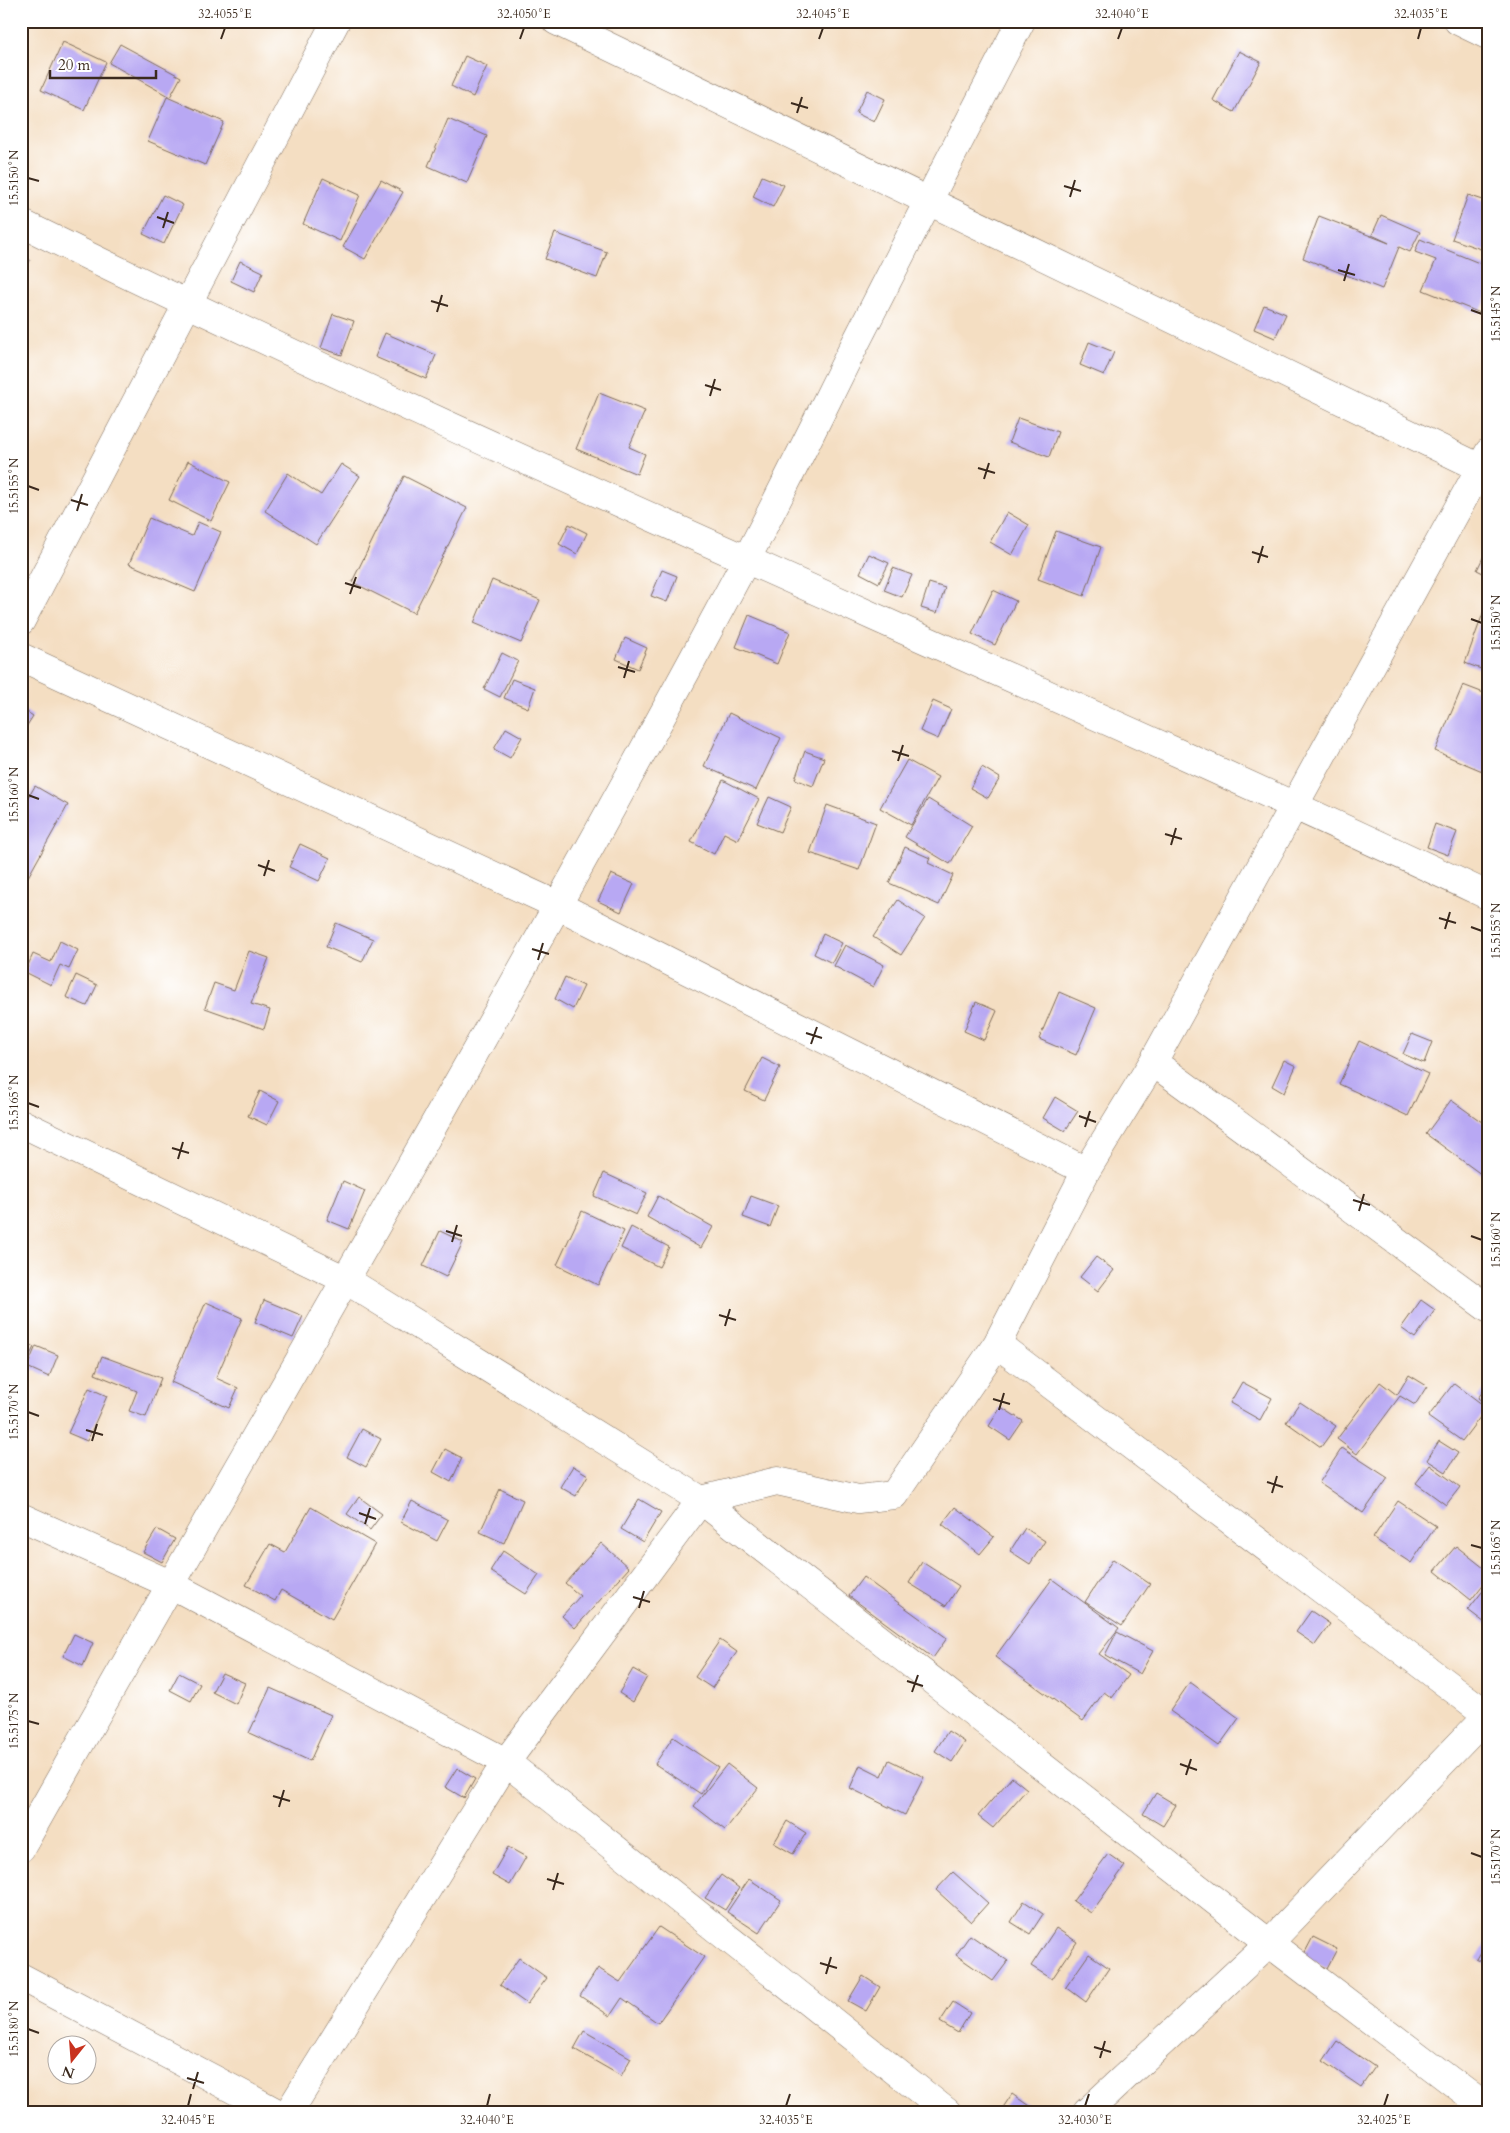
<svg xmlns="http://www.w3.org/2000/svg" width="1510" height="2133" font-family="Cardo,serif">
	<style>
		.building { fill: #b8a8f3 }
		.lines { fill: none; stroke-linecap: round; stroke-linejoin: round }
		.minor-casing { stroke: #7c6957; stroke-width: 29 }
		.tertiary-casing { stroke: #7c6957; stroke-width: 29 }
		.minor { stroke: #fff; stroke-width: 28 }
		.tertiary { stroke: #fff; stroke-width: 28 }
		.ticks { fill: none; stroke: #3b2a1e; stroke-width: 2 }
		.neatline { fill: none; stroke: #3b2a1e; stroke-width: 2 }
		.ticks-label { font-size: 12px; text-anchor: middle; fill: #3b2a1e }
	</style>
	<rect width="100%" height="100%" fill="#fff"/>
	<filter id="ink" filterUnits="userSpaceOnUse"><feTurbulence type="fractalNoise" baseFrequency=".02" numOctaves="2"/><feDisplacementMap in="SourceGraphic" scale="10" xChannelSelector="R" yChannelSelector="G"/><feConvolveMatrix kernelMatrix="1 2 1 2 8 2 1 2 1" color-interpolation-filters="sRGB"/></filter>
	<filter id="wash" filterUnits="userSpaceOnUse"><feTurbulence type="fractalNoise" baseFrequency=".0096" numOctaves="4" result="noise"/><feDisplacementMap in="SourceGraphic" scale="20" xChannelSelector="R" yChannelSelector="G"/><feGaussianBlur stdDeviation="1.12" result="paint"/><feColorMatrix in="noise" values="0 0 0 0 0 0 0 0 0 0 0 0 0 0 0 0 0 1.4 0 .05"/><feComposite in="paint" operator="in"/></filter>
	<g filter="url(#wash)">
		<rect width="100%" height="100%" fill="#f4dec2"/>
		<g id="blocks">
			<path class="building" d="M63,42L106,62L84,110L41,90Z
				M120,44L181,77L170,97L109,63Z
				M1239,51L1261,62L1234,112L1213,100Z
				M465,56L487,66L473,97L451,86Z
				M867,90L885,99L874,122L856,113Z
				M167,97L224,122L205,165L148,141Z
				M448,119L487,136L467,183L428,166Z
				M762,176L784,185L773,207L753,197Z
				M323,178L360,195L340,241L303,224Z
				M381,180L403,192L365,259L343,247Z
				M163,195L183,205L164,244L143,234Z
				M1468,195L1489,202V252L1452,239Z
				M1381,215L1420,232L1410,252L1399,247L1382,289L1303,258L1319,216L1389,243L1372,235Z
				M555,233L607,252L597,278L545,259Z
				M1420,239L1489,267V293L1480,313L1423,290L1436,260L1415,252Z
				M21,256L30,260L21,279Z
				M240,261L263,272L254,292L231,281Z
				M1264,305L1286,314L1275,338L1254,329Z
				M333,314L354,321L342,355L321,348Z
				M385,333L436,355L426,379L375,357Z
				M1089,342L1114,352L1104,375L1080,365Z
				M599,393L645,411L629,447L645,454L637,474L576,449Z
				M1018,418L1058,432L1049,457L1009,442Z
				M188,461L230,482L211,521L169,500Z
				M341,464L360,476L316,544L265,511L288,473L321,495Z
				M404,476L467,508L414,613L352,582Z
				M1007,512L1029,525L1012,555L990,542Z
				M149,518L192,536L198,522L221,532L195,592L129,564Z
				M569,524L587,533L577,554L559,544Z
				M1056,531L1101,547L1084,596L1038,579Z
				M1489,545V576L1477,570Z
				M869,554L889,563L879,583L860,573Z
				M893,568L912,575L902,597L884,590Z
				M662,570L677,576L667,602L651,596Z
				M492,580L540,600L521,643L474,623Z
				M929,583L945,588L937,613L921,608Z
				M993,590L1016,601L995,645L972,634Z
				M1489,597V672L1465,663Z
				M749,615L790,632L777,664L736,647Z
				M625,638L647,648L638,669L616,659Z
				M502,653L518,661L500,697L484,689Z
				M512,679L535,688L528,708L504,698Z
				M1463,685L1489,695V768L1487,773L1435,751Z
				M933,701L951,709L938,739L920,731Z
				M21,708L33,716L21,735Z
				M729,713L781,738L756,790L704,766Z
				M506,728L522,737L510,758L494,749Z
				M805,751L824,758L813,786L795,779Z
				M907,760L938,777L911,825L880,808Z
				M982,767L1000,778L988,798L970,788Z
				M723,780L759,799L738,840L724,833L714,854L691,842Z
				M35,786L68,805L28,877L21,873V810Z
				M769,797L791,807L780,832L757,823Z
				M928,799L972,826L950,864L905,837Z
				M827,805L876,823L859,870L810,853Z
				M1435,824L1457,832L1448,855L1427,847Z
				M300,844L330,858L319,881L289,867Z
				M905,847L930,858L928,863L953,875L939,905L889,883Z
				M611,874L634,884L621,912L598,901Z
				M898,900L925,918L901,955L873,937Z
				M336,923L373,939L362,962L326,947Z
				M823,934L842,943L832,963L814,954Z
				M60,941L78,950L69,969L60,965L51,985L25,972L33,954L51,962Z
				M845,945L884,965L873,987L834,966Z
				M249,951L269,958L251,1004L270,1010L264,1029L205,1008L214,983L234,990Z
				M76,975L97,985L87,1006L66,997Z
				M565,977L584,986L573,1009L555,999Z
				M1059,992L1096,1008L1076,1055L1039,1039Z
				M976,1002L997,1011L984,1040L964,1031Z
				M1412,1034L1432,1042L1424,1063L1403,1054Z
				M1359,1041L1428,1074L1408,1116L1339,1084Z
				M762,1058L780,1067L764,1100L745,1091Z
				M1284,1060L1296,1066L1284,1093L1272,1086Z
				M260,1091L279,1101L267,1125L248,1116Z
				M1055,1097L1078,1111L1065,1131L1043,1118Z
				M1451,1100L1489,1127V1180L1426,1134Z
				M604,1173L647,1193L636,1215L594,1196Z
				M343,1181L365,1191L349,1229L327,1220Z
				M658,1196L713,1227L701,1248L647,1217Z
				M751,1196L778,1206L770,1227L743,1217Z
				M582,1211L624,1231L598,1285L557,1265Z
				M631,1227L669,1247L659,1267L621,1248Z
				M440,1231L463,1242L446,1277L423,1266Z
				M1096,1257L1114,1270L1098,1291L1080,1277Z
				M264,1300L303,1316L293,1338L255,1322Z
				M1421,1300L1435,1310L1415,1338L1401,1328Z
				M206,1302L242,1318L216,1378L238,1388L229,1408L171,1382Z
				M21,1341L34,1347L21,1372Z
				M36,1346L58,1355L49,1377L27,1367Z
				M102,1356L161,1378L146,1417L129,1411L137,1391L95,1374Z
				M1409,1375L1427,1386L1415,1405L1400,1396L1357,1454L1337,1439L1380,1382L1397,1395Z
				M1242,1382L1272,1398L1260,1420L1230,1403Z
				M1454,1383L1487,1408L1462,1441L1428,1417Z
				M1489,1383V1407L1478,1398Z
				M89,1388L107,1396L87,1441L68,1433Z
				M1300,1402L1336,1426L1321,1447L1286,1422Z
				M1001,1407L1023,1421L1010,1440L989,1426Z
				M362,1429L381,1439L366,1467L347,1457Z
				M1439,1441L1458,1453L1446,1472L1427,1460Z
				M1342,1448L1388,1478L1363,1513L1319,1483Z
				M445,1449L462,1458L451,1482L433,1472Z
				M1430,1465L1460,1487L1446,1505L1416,1483Z
				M573,1466L588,1475L576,1496L560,1487Z
				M500,1489L523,1500L504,1543L480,1532Z
				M359,1497L382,1514L370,1530L347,1514Z
				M639,1499L661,1512L643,1542L621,1529Z
				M412,1501L448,1520L437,1541L401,1522Z
				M1398,1501L1436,1526L1411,1563L1373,1538Z
				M311,1507L375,1544L332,1619L281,1590L275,1601L246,1585L270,1544L285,1552Z
				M955,1507L994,1537L980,1554L942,1524Z
				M1025,1528L1045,1541L1030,1564L1010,1551Z
				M157,1529L175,1539L162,1562L143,1552Z
				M601,1543L629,1568L575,1628L562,1616L580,1596L565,1583Z
				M1456,1546L1489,1572V1577L1471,1600L1435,1571Z
				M503,1551L539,1575L526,1594L490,1571Z
				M1113,1559L1150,1584L1122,1626L1085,1602Z
				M922,1562L959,1586L946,1606L909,1583Z
				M863,1577L947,1638L933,1658L849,1596Z
				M1052,1579L1119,1628L1099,1654L1129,1675L1112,1698L1104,1692L1083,1721L995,1657Z
				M1489,1583V1626L1468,1610Z
				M1311,1611L1330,1624L1315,1645L1296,1632Z
				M1117,1632L1153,1651L1140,1674L1105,1655Z
				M74,1634L93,1643L83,1666L63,1656Z
				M720,1640L737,1652L712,1688L695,1677Z
				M633,1669L647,1677L633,1702L619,1693Z
				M179,1673L200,1684L191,1701L170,1690Z
				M222,1673L245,1683L236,1704L212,1692Z
				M1190,1682L1239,1718L1219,1746L1170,1711Z
				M270,1688L331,1715L310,1761L249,1733Z
				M948,1731L965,1742L952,1762L935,1751Z
				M673,1737L718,1767L701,1794L655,1764Z
				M889,1760L924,1777L905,1815L850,1788L860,1765L882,1776Z
				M727,1764L758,1788L725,1830L694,1806Z
				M457,1768L475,1779L464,1798L445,1787Z
				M1012,1777L1027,1789L993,1828L978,1816Z
				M1156,1793L1176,1805L1163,1826L1143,1814Z
				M787,1821L806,1833L793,1854L774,1843Z
				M508,1847L526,1857L510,1885L492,1875Z
				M1108,1854L1125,1866L1091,1913L1073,1901Z
				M953,1872L988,1903L971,1922L936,1890Z
				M721,1875L739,1888L725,1910L705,1898Z
				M749,1879L781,1900L759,1933L727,1912Z
				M1024,1901L1043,1914L1030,1934L1011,1922Z
				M659,1927L704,1957L658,2023L622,1998L610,2016L580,1996L598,1968L620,1982Z
				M1056,1928L1077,1942L1052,1979L1031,1966Z
				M970,1935L1008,1961L993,1981L956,1955Z
				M1313,1937L1337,1949L1327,1968L1303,1956Z
				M1489,1937V1966L1476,1959Z
				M1089,1954L1109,1968L1086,2002L1066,1987Z
				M519,1958L547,1978L527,2004L500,1985Z
				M863,1976L880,1987L866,2011L848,2001Z
				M953,2002L970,2013L958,2033L940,2022Z
				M584,2031L631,2058L621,2076L574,2049Z
				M1337,2041L1375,2067L1361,2087L1323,2061Z
				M1012,2094L1032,2108L1029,2112H1000Z"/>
		</g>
	</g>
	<g filter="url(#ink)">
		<use href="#blocks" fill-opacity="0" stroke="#7c6957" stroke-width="1"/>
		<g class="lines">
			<defs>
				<path id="minor" d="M556,21L1489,472
					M1458,21L1489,36
					M21,223C504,461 1002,667 1489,896
					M21,621L336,21
					M21,657L557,905L1086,1171L1153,1062L1489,452
					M1153,1062L1489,1309
					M21,1123L346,1280L701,1500L1269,1943L1489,2110
					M997,1344L1489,1716
					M21,1517L170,1584L506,1762L947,2112
					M21,1848C263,1419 514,996 745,562C781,494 815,425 849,356C906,244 963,133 1021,21
					M289,2112L506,1762L701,1500L777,1481L858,1499L894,1495L997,1344L1086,1171
					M1087,2112L1269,1943L1489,1714"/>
				<path id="tertiary" d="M21,1977L276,2112"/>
			</defs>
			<use href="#minor" class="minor-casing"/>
			<use href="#tertiary" class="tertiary-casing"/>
			<use href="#minor" class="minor"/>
			<use href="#tertiary" class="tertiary"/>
		</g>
	</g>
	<path class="ticks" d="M221,39L225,28M520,39L524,28M819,39L823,28M1118,39L1122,28M1418,39L1421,28M791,103L808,108M797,113L802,97M28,178L39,181M1064,186L1081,191M1070,197L1075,180M157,217L174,223M163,228L168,212M1338,270L1355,275M1344,281L1349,264M431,301L448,306M1471,310L1482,314M437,312L442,295M705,385L721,390M710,396L715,379M978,468L995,473M984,479L989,463M28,486L39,490M71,500L88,505M77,511L82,494M1252,552L1268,557M1258,563L1263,546M345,583L361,588M350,594L356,577M1471,619L1482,623M618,667L635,672M624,678L629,661M892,751L909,756M898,761L903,745M28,795L39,799M1165,834L1182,839M1171,845L1176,828M258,865L275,871M264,876L269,860M1439,918L1456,923M1471,927L1482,931M1445,929L1450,912M532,949L549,954M538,960L543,943M806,1033L822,1038M811,1044L817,1027M28,1103L39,1107M1079,1116L1096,1122M1085,1127L1090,1111M172,1148L189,1153M178,1159L183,1142M1353,1200L1370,1205M1359,1211L1364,1194M446,1231L462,1236M1471,1236L1482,1240M452,1242L457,1225M719,1315L736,1320M725,1326L730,1309M993,1399L1010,1404M999,1410L1004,1393M28,1412L39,1416M86,1430L103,1435M92,1441L97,1424M1267,1482L1283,1487M1272,1493L1277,1476M359,1513L376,1519M365,1524L370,1508M1471,1545L1482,1548M633,1597L650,1602M639,1608L644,1591M907,1681L923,1686M912,1692L918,1675M28,1721L39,1724M1180,1764L1197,1770M1186,1775L1191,1759M273,1796L290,1801M279,1807L284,1790M1471,1853L1482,1857M547,1879L564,1884M553,1890L558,1873M820,1963L837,1968M826,1974L831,1957M28,2029L39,2033M1094,2047L1111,2052M1100,2058L1105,2041M187,2078L204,2083M193,2089L198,2072M188,2106L191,2094M487,2106L490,2094M786,2106L790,2094M1085,2106L1089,2094M1384,2106L1388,2094"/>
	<rect width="1510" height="2133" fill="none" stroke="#fff" stroke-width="55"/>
	<g transform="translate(72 2060) rotate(197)"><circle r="24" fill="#ffffff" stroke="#b1aaa5"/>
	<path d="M0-4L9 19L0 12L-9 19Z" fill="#c8321e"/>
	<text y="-8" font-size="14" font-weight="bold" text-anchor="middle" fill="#3b2a1e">N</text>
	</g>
	<path d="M50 70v8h106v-8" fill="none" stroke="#3b2a1e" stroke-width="2.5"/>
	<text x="58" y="70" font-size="15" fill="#3b2a1e" stroke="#ffffff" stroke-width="4" paint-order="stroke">20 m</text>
	<rect x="28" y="28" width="1454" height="2078" class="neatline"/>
	<g class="ticks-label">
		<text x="225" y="18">32.4055°E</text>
		<text x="524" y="18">32.4050°E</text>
		<text x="823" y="18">32.4045°E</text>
		<text x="1122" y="18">32.4040°E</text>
		<text x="1421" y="18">32.4035°E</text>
		<text transform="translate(14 178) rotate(-90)" y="4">15.5150°N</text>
		<text transform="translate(1496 314) rotate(-90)" y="4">15.5145°N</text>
		<text transform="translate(14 486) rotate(-90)" y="4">15.5155°N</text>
		<text transform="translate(1496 623) rotate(-90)" y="4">15.5150°N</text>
		<text transform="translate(14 795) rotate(-90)" y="4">15.5160°N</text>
		<text transform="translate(1496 931) rotate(-90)" y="4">15.5155°N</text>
		<text transform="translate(14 1103) rotate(-90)" y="4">15.5165°N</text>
		<text transform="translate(1496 1240) rotate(-90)" y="4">15.5160°N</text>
		<text transform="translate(14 1412) rotate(-90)" y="4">15.5170°N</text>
		<text transform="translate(1496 1548) rotate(-90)" y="4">15.5165°N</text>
		<text transform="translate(14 1721) rotate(-90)" y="4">15.5175°N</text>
		<text transform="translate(1496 1857) rotate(-90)" y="4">15.5170°N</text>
		<text transform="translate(14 2029) rotate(-90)" y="4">15.5180°N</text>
		<text x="188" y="2124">32.4045°E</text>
		<text x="487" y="2124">32.4040°E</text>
		<text x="786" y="2124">32.4035°E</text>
		<text x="1085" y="2124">32.4030°E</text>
		<text x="1384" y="2124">32.4025°E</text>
	</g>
</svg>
